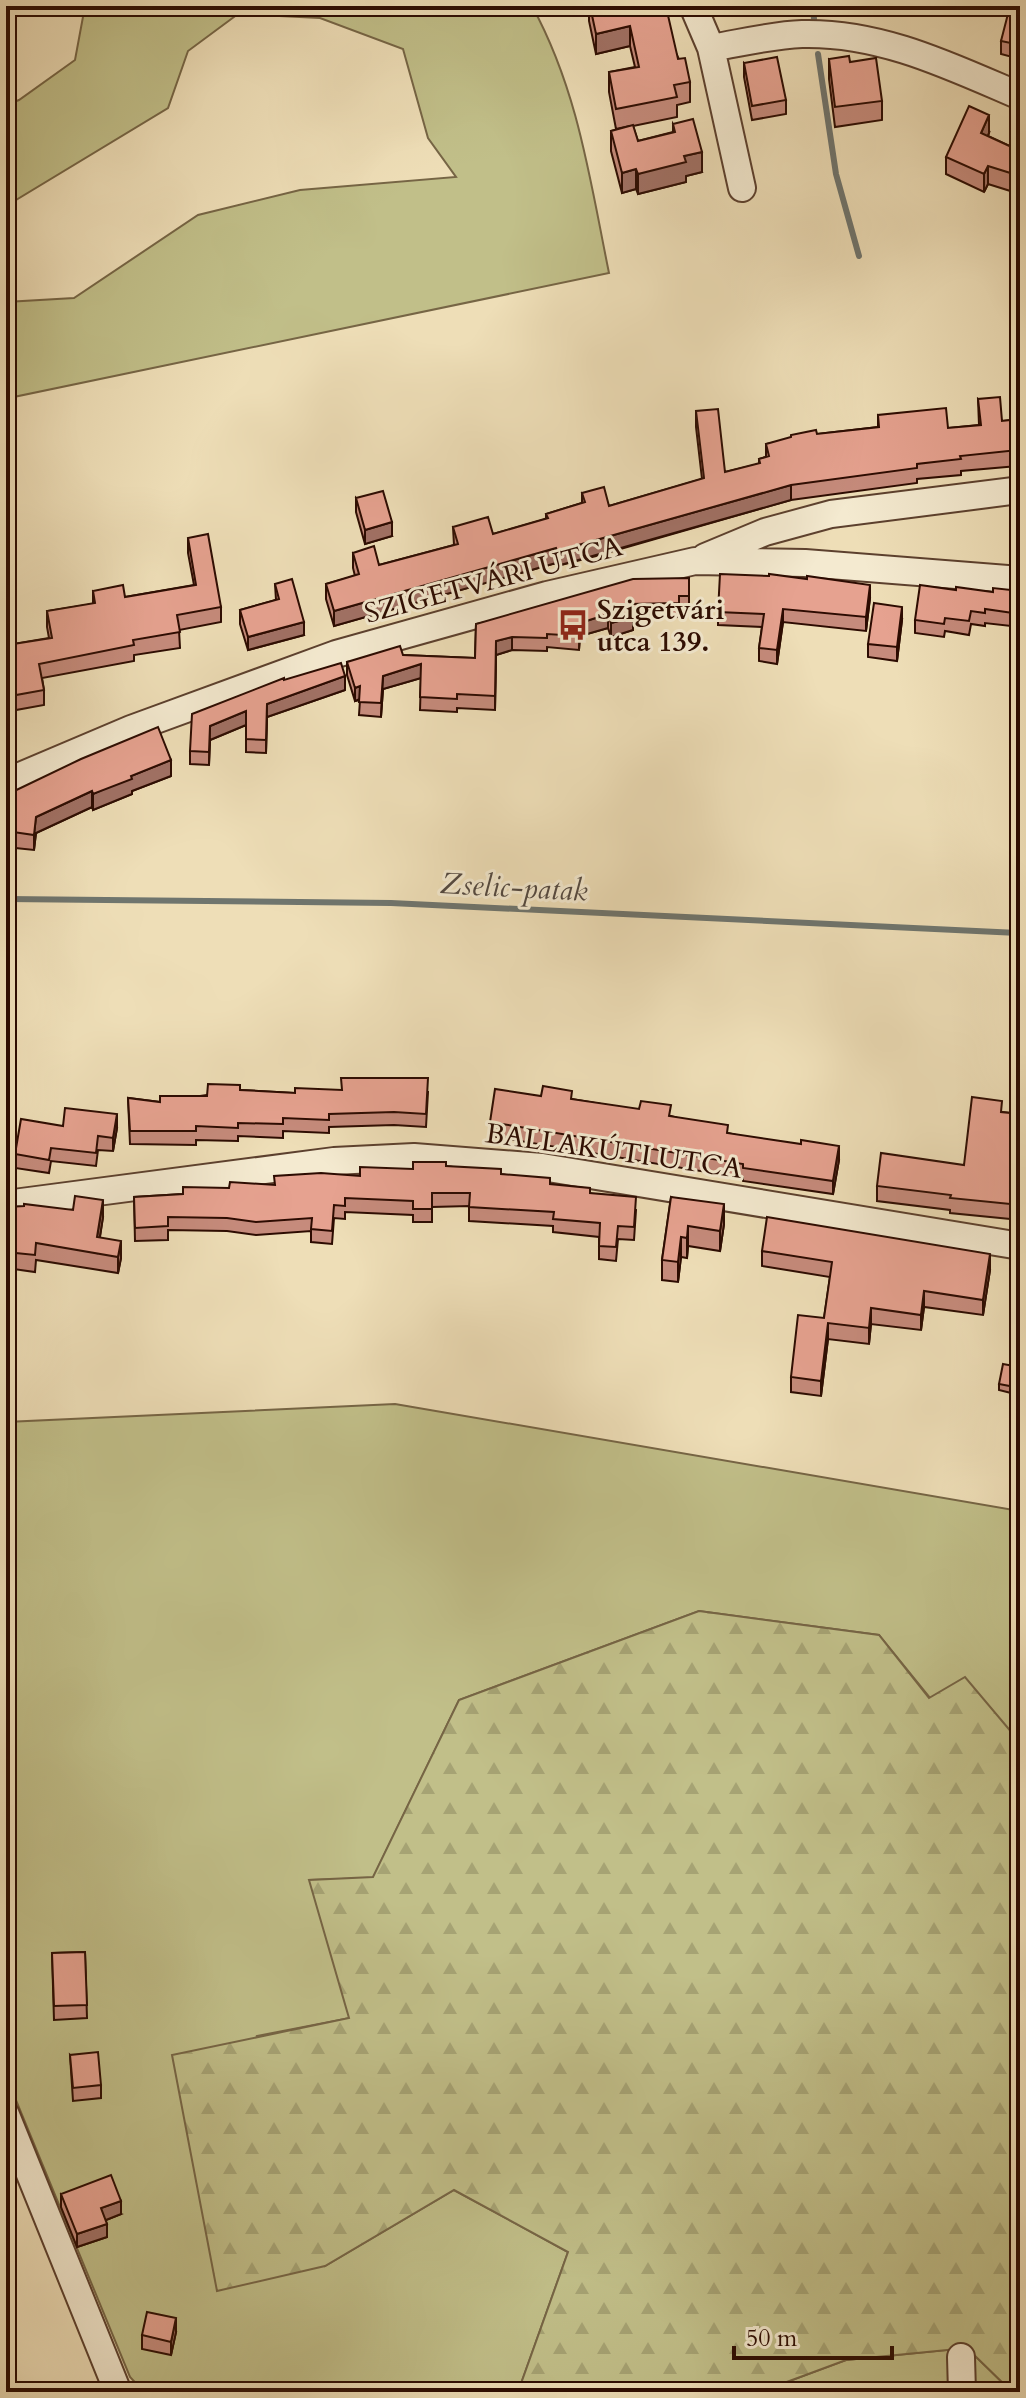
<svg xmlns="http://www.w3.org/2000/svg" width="1026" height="2398" font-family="Cardo,serif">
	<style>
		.green { fill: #c1bf89; stroke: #766545; stroke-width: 2 }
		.forest { fill: url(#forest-firs); stroke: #766545; stroke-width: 2 }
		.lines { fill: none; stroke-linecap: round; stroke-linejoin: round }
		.stream { stroke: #6f756e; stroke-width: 6 }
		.minor-casing { stroke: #5c402e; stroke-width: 30 }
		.minor { stroke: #f4ead0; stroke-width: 26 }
		.wall { fill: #c68b7c; stroke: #2c0b01; stroke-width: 2 }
		.shaded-wall { fill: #a17165; stroke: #2c0b01; stroke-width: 2 }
		.building { fill: #e6a290; stroke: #2c0b01; stroke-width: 2 }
		.labels { text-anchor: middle; stroke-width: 6; stroke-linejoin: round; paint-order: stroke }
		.street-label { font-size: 28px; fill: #2c0b01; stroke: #f4ead0 }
		.poi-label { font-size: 28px; font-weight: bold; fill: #2c0b01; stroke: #f4ead0; text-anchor: start }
		.water-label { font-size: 30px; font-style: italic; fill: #534941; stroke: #f4ead0 }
	</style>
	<defs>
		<pattern id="forest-firs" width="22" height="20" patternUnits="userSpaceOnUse" patternTransform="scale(2)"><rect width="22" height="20" fill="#c1bf89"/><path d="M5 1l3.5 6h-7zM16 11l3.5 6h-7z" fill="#a6a374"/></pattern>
	</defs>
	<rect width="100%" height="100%" fill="#eedeb7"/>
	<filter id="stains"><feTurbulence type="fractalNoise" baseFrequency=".0025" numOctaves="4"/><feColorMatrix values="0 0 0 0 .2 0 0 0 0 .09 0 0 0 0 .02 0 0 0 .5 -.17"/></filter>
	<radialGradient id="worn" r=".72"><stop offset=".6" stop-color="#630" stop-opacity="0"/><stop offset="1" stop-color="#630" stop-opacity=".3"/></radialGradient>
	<path class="green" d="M85,6H532C578,90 590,180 609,273L14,397L6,412V302L74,298L198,215L300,190L456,177L428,138L403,49L320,18L238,14L188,51L168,108L6,206V105L19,100L75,60Z
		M395,1404L1020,1511V1769L1013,1734L930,1698L879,1635L699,1611L459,1700L373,1878L310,1880L350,2018L257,2036L325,2266L454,2190L568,2252L518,2392H144L130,2377L6,2076V1422Z
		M967,2348L1008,2388V2392H784V2383L846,2360Z"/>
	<path class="forest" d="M699,1611L879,1635L929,1698L965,1677L1013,1734L1020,1769V2392H1008V2388L967,2348L846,2360L784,2383V2392H518L568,2252L454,2190L325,2266L217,2291L172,2055L349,2018L309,1880L373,1877L459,1700Z"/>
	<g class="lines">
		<path class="stream" d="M813,6L814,19
			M818,54L836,174L859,256
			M6,899L391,903L1020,933"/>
		<defs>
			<path id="minor" d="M693,6L711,48L742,188
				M711,48C741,43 772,35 802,34C881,32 950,66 1020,96
				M705,557L765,532L831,514L1020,490
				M6,782L131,729L336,654L547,595L695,561L805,563L1020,580
				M6,1204L334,1161L414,1157L542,1167L1020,1246
				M6,2115L118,2392
				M961,2357L962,2392"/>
		</defs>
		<use href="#minor" class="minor-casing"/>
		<use href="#minor" class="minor"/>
	</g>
	<path class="wall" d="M589,6H622V7L657,14L690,82V102L677,105V117L633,126L638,141L673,132V124L702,172L686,176V182L638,194L636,189L622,193L611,151V131L630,126L616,129L609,92V72L635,67L630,46L596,54L589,21Z
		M1020,6V59L1001,54V41Z
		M829,59L850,62L882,101V120L835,127L829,79Z
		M744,63L786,100V114L752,120L744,77Z
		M989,133L988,136L1016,149L1020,134V194L988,184L984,192L946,174V157Z
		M978,399L1002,421L1020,419L1019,466L961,471V475L917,479V483L791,500L596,556L557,566L556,563L334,626L326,599V584L355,576L353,568V553L379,565L454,545L453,527L493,534L546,519V514L582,503V493L609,506L702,479L696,427V411L725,472L759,464V459L766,457V444L817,434L878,427V415L948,428L979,425Z
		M356,498L392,536L365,544L356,512Z
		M188,538L221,607V622L179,630L180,648L134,655V661L42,678L44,690V705L16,710L7,660V645L49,638L47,627V611L93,604V591L125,597L194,585L188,553Z
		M689,578V610H679V617L633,618V630L611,637L608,628L580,636L579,650L547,647V651L512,650L496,655L495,710L457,708V712L420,710L421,678L383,689L381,717L359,715L360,700L355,701L347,675V662L403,655L475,658L476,624Z
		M275,584L304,635L248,650L240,624V610L276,600Z
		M956,590L993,592L1020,591V627L985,623V626L971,624L969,635L945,631L944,637L915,633V620Z
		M870,598L866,631L783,622L777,664L759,661V648L762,627L718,625V612Z
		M902,620L897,661L868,657V644Z
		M284,680L345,690L267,717L266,753L246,752V725L210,740L209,765L190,764V751Z
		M171,776L132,791V794L93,810L92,807L36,833L34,850L6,847V795Z
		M240,1090L295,1093L341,1090L428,1092L426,1127L394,1125L329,1127V1133L283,1131V1138L238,1136V1141L196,1140V1145L130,1144L128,1098L160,1102Z
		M541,1096L572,1099L671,1116L728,1133L839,1160L833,1194L743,1181V1178L490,1136V1122Z
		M1002,1112L1020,1114V1220L950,1213V1210L877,1201V1186L964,1165Z
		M63,1126L117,1128L113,1151L98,1150L96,1166L51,1161L49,1173L15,1168V1154Z
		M446,1166L501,1174L550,1184L590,1193L636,1210L634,1240L618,1239L616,1261L599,1259V1237L553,1232V1226L469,1221V1206L432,1207V1222H413V1215L345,1212V1219L334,1218L332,1244L311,1242V1231L256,1235L227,1231L168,1230V1240L135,1241L134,1197L183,1194L229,1188L274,1185Z
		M671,1197L724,1224L720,1251L688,1246L687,1258L681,1257L678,1282L662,1280V1260Z
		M6,1207L103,1217L100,1237L121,1258L118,1273L36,1260L35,1272L6,1268Z
		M762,1251L990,1270L983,1315L924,1307L921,1330L871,1324L869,1344L828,1339L821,1396L791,1392V1377L824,1318L830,1277L762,1266Z
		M1020,1367L1015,1394L999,1390V1384Z
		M1020,1433V1471L1012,1470V1456Z
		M85,1952L87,2018L54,2020L52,1953Z
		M70,2055L101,2085V2098L73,2101Z
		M61,2194L121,2214L106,2220L107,2237L77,2247L61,2207Z
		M176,2332L171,2355L142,2349V2335Z"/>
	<path class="shaded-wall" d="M630,26V46L596,54V34Z
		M989,115V133L981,151V133Z
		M702,152V172L686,176V182L638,194V174L684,156Z
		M988,166V184L984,192V174Z
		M636,169V189L622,193V173Z
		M791,485V500L557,566V551Z
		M392,522V536L365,544V530Z
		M556,548V563L334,626V611Z
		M870,585V598L866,631V617Z
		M902,607V620L897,661V647Z
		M783,609V622L777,664V650Z
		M608,614V628L580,636L579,650L580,623Z
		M633,617V630L611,637V623Z
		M304,622V635L248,650V637Z
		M512,637V650L496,655L495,710L496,641Z
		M421,664V678L383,689L381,717L383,676Z
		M345,676V690L267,717L266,753L267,704Z
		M360,686V699L355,701V688Z
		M246,711V725L210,740L209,765L210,726Z
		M171,760V776L132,791V794L93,810V794L131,776Z
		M92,791V807L36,833L34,850V835L36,817Z
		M117,1114V1128L113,1151V1138Z
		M839,1146V1160L833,1194V1181Z
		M103,1200V1217L97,1254V1237Z
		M724,1204V1224L720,1251V1231Z
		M688,1226V1246L687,1258V1238Z
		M681,1237V1257L678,1282V1262Z
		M121,1241V1258L118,1273V1257Z
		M990,1254V1270L983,1315V1300Z
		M924,1291V1307L921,1330V1315Z
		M871,1308V1324L869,1344V1328Z
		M828,1323V1339L821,1396V1381Z
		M121,2201V2214L101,2222V2208Z
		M107,2224V2237L77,2247V2234Z
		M176,2318V2332L171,2355V2342Z"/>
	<path class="building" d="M590,6H622V7L628,6H655L657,14L667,11L678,59L685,58L690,82L674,85L677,97L616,109L609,72L639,67L630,26L596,34Z
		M1010,6H1020V45L1001,41Z
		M849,56L850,62L876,58L882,101L835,107L829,59Z
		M777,57L786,100L752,106L744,63Z
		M969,106L989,115L981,133L1016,149L1020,134V176L988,166L984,174L946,157Z
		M693,119L702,152L684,156L686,162L638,174L636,169L622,173L611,131L633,125L638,141L675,132L673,124Z
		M1000,397L1002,421L1020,419V439H1018L1019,450L960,456L961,459L917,464V468L791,485L557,551L556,548L334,611L326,584L359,574L353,553L374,546L379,565L458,544L453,527L488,517L493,534L548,518L546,514L585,502L582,493L604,487L609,506L704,478L696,411L718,409L725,472L760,463L759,459L769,456L766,444L791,437V435L816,430L817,434L879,427L878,415L946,408L948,428L981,425L978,399Z
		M383,491L392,522L365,530L356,498Z
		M208,534L221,607L177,615L180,632L133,640L134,645L39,664L44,690L16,695L7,645L52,638L47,611L95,603L93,591L123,585L125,597L196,585L188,538Z
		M720,574L769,576V574L807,579V576L870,585L866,617L783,609L777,650L759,648L764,614L718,612Z
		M689,578V596H679V603L630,604L633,617L611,623L608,614L580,623L579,636L547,634V638L512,637L496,641L495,696L457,694V699L420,697L421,664L383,676L381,703L359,702L360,686L355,688L347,662L400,646L403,655L475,658L476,624L633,579Z
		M292,579L304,622L248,637L240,610L279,599L275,584Z
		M920,585L956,590V587L993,592V588L1020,591V614L985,609V613L971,611L969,621L945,618L944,624L915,620Z
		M874,603L902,607L897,647L868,644Z
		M341,663L345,676L267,704L266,740L246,739V711L210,726L209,752L190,751L192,714L284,678V680Z
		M158,727L171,760L131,776L132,779L93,794L92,791L36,817L34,835L6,831V795L81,759Z
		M341,1078H428L426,1114L394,1112L329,1114V1120L283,1118V1124L238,1123V1128L196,1126V1131H130L128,1098L160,1102V1096H207L208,1084L240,1085V1090L295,1093V1088L342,1090Z
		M543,1086L572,1091L571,1099L639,1109L641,1101L671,1105L669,1116L728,1125L727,1133L801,1144V1140L839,1146L833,1181L743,1168V1164L490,1122L495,1089L541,1096Z
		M972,1097L1002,1101L1001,1112L1020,1114V1205L950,1198L951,1195L877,1186L881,1153L964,1165Z
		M65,1108L117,1114L113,1138L98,1136L96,1153L51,1148L49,1160L15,1154L21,1119L63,1126Z
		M413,1162H446V1166L501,1169V1174L550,1178V1184L590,1188V1193L636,1197L634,1227L618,1226L616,1247L599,1246L600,1223L553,1219L554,1212L469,1207L470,1193H432V1209H413V1201L345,1198V1206L334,1205L332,1231L311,1229L312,1218L256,1222L227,1218L168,1217V1226L135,1228L134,1197L183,1194V1187L229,1188L230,1182L275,1185L274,1176L321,1173L360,1176V1167L413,1169Z
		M75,1196L103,1200L97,1237L121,1241L118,1257L36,1243L35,1255L6,1252V1207L24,1206V1204L73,1210Z
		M671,1197L724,1204L720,1231L688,1226L687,1238L681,1237L678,1262L662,1260Z
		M767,1217L990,1254L983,1300L924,1291L921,1315L871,1308L869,1328L828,1323L821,1381L791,1377L798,1315L824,1318L832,1262L762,1251Z
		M1003,1364L1020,1367L1015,1387L999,1384Z
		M1018,1432L1020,1433V1458L1012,1456Z
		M85,1952L87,2005L54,2006L52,1953Z
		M98,2052L101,2085L73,2088L70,2055Z
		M111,2175L121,2201L101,2208L107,2224L77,2234L61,2194Z
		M147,2312L176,2318L171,2342L142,2335Z"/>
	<defs>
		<symbol id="bus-bare" viewBox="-9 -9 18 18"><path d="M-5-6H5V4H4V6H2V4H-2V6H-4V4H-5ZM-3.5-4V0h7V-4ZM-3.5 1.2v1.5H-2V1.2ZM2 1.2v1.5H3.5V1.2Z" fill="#8f2418" stroke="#f4ead0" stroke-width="2.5" paint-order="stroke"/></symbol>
	</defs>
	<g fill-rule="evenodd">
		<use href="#bus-bare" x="551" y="603" width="44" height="44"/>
	</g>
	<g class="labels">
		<g class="street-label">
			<text transform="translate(493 579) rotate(-15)" y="10">SZIGETVÁRI UTCA</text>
			<text transform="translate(614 1150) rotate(8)" y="10">BALLAKÚTI UTCA</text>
		</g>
		<g class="poi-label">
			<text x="597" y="619">Szigetvári<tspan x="597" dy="32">utca 139.</tspan></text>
		</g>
		<g class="water-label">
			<text transform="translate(514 887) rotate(3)" y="10">Zselic-patak</text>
		</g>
	</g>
	<rect width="1026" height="2398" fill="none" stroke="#eedeb7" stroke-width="32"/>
	<rect x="8" y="8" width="1010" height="2382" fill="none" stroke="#2c0b01" stroke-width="4"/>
	<rect x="16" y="16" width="994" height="2366" fill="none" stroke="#2c0b01" stroke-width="2"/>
	<path d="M734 2346v12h158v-12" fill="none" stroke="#2c0b01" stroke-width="4"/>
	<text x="746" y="2346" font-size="24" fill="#2c0b01" stroke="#f4ead0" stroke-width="6" paint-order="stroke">50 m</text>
	<rect width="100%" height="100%" filter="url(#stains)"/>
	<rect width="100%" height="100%" fill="url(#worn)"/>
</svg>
